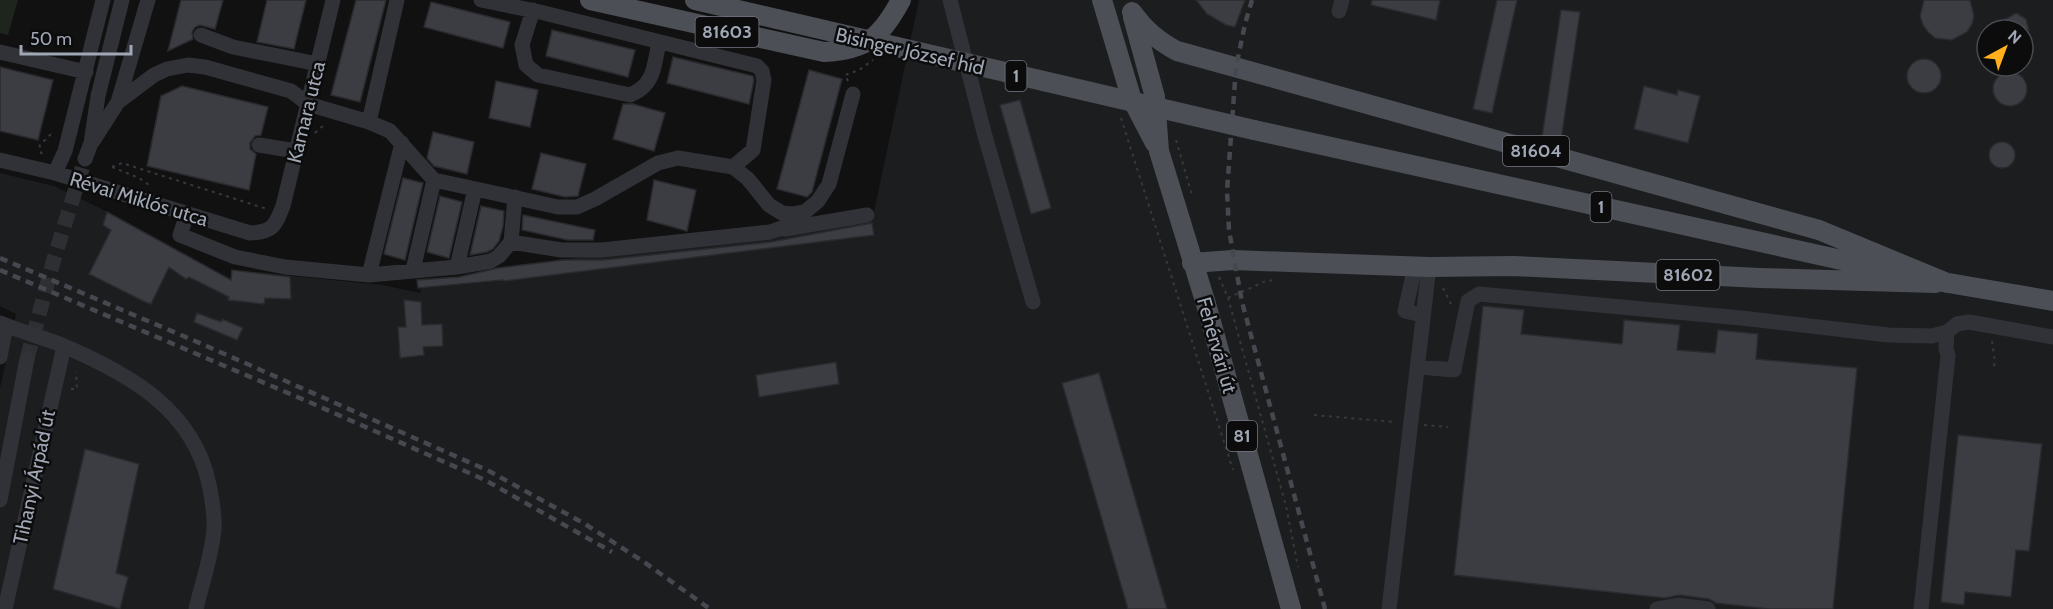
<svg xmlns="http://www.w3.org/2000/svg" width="2053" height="609" font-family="Cabin,sans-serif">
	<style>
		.built { fill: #1c1d1f; fill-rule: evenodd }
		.green { fill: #1d251d }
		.building { fill: #3c3d43; stroke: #2a2a2f; stroke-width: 1.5 }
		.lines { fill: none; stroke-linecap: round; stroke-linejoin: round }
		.minor-tunnel { stroke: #2e2f33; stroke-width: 15; stroke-dasharray: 15 8; stroke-linecap: butt }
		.path { stroke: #37393f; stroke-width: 2; stroke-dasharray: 3 4.5; stroke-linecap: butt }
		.minor { stroke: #313238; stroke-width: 15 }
		.major { stroke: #4d4f57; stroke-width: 20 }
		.rail { stroke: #46484f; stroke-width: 4.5; stroke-dasharray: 8 6; stroke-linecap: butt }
		.major-bridge { stroke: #4d4f57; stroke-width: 20 }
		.labels { text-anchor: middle; stroke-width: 5; stroke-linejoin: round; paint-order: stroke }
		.shield { fill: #0c0c0d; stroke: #747883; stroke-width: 1.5 }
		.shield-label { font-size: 18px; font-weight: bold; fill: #a0a7b5 }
		.street-label { font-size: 20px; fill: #a0a7b5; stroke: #0c0c0d }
	</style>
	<rect width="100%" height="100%" fill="#111112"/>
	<path class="built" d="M919,0H2053V609H0V388L16,314L0,306V173L54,186L106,211L230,280L232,270L382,285L420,293L421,288L503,281L502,267L872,221ZM1987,30H2023V66H1987Z"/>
	<path class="green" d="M0,0H18L8,35L0,33Z"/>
	<path class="building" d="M181,0H223L215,29L200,25L195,27L192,32L193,39L168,51Z
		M267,0H306L294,49L257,42Z
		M356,0H386L360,102L331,95Z
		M1196,0H1245L1235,27L1226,25L1207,14Z
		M1372,0H1440L1436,20L1371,5Z
		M1497,0H1517L1492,113L1473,109Z
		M1924,0H1970L1974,16L1972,24L1967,32L1952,40L1935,38L1928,32L1923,25L1920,16Z
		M431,2L510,22L503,48L424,27Z
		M1561,10L1580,12L1561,140L1542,137Z
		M2016,13L2026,19L2029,30H2003L2006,19Z
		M552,30L635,50L628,77L546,56Z
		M673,57L753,76L754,80L749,104L667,83Z
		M1907 76a17 17 0 1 1 34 0a17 17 0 1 1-34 0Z
		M0,67L53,80L38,140L0,131Z
		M809,70L842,79L812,192L807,197L777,189Z
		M1993 89a17 17 0 1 1 34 0a17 17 0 1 1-34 0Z
		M496,81L538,90L530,127L489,118Z
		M182,86L268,107L261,135L255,136L250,143V149L256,154L249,190L147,166L161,96Z
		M1644,86L1677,95L1678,90L1700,96L1688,143L1634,129Z
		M1020,100L1051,208L1031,214L1000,105Z
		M623,104H633L665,113L654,151L613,139Z
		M433,132L474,142L467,174L434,166L427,158Z
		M1989 155a13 13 0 1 1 26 0a13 13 0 1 1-26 0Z
		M541,153L586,164L578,196L565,197L532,189Z
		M403,178L423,183L405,260L384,254Z
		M654,180L696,190L687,231L647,220Z
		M440,196L462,202L449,258L427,252Z
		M481,206L504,211L503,226L499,241L493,249L487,252L470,255Z
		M107,212L231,280L232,270L290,277L291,299L265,298L264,304L228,300L229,297L189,277L186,279L169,267L151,304L143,301L89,274L111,230L103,225Z
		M523,215L595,230L593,240H568L522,230Z
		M872,223L874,235L504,281L503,280L418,288L417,280L459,277L498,268L563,260H603L771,242Z
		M404,300L421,302L422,325L442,324L443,346L423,347L424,355L400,358L398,327H406Z
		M1483,306L1524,310L1521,334L1622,344L1624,320L1680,325L1677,350L1715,353L1718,330L1758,334L1756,359L1857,368L1833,609H1769L1716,603L1709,599L1679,595L1665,598L1454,575Z
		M197,313L221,322L222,319L243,328L237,340L194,322Z
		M836,362L839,384L759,397L756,375Z
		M1099,373L1167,609H1128L1062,383Z
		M1958,435L2042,444L2029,551L2016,550L2011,597L1965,592L1964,605L1941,602Z
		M85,449L139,464L116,573L128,577L120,609L53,589Z"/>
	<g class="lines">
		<path class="minor-tunnel" d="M27,359L54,259L85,159"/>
		<path class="path" d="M848,81L845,75L859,70L873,60
			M1121,118L1233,470
			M315,133L324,125
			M1176,140L1192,195
			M42,154L39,150L40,145L54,131
			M112,167L122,163L267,209
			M112,167L139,178L149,185
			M1219,277L1228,298L1286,506L1298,567
			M1443,288L1451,304
			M1228,298L1266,281L1276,280
			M1992,341L1995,362L1993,370
			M71,389H77L76,372
			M1314,415L1395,422
			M1424,425L1448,427"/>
		<path class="minor" d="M950,0L985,136L1033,302
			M533,10L522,45L526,65L538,75L630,95C655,85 654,65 659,42
			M1339,11L1342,0
			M201,35L233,47L318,64
			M0,52L86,72
			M118,102L154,75L167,69L188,65L205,67L291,91L308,104L369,122L390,131L434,180L558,207H577L595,199L658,163L678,158L733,167L753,150L764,80L762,71L757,66L540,12L481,0
			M369,122L397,0
			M93,141L118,102L148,0
			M259,145L296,151
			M85,159L91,143L98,96L122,0
			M0,160L55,173L250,233C273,232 275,226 283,206L333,0
			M733,167L748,179L769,205L782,213L794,214L806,211L818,201L829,184L853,94
			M55,173L65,151L103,0
			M187,214L180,235L235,257L285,267L369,275L457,267L491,261L499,256L511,242L561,250H602L770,232L793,224L806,211
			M785,229L867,215
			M511,242L515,197
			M457,267L475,189
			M1415,267L1405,311L1422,315
			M413,270L434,180
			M369,275L402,143
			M0,323C21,332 43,337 64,346C129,374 193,409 209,484C212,499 215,514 214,529C212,555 202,583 196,609
			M0,357L6,325
			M1419,367L1454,370L1468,301L1479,294L1741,318L1888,335L1932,336L1947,332L1957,324L1969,322L2053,337
			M0,500L27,359
			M5,609L64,346
			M1389,609L1429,267
			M1657,609L1678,605L1708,609
			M1921,609L1948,356L1946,348L1947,332"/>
		<path class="major" d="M590,0L824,52C867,50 881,37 901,0
			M695,0L777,19
			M1102,0L1131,97L1155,143
			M1132,12C1145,30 1158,41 1177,51L1819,230L1947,283
			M1133,17L1155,97L1159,151L1206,304L1291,609
			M1254,130L1896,272
			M1192,263L1233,260L1429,267L1513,266L1760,278L1936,283
			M1937,281L2053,301"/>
		<path class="rail" d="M1252,0L1245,24L1236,67L1227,191L1229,230L1242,302L1325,609
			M0,258L202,344L489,471L585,524L644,562L710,609
			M0,270L316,405L485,480L612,552"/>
		<path class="major-bridge" d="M777,19L1254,130"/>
	</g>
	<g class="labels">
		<g class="shield">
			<rect x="695.5" y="17" width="63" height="30" rx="4.5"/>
			<rect x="1005.5" y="61" width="21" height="30" rx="4.5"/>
			<rect x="1503" y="136" width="66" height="30" rx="4.5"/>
			<rect x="1590.5" y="192" width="21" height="30" rx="4.5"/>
			<rect x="1656.5" y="260" width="63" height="30" rx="4.5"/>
			<rect x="1227" y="421" width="30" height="30" rx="4.5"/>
		</g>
		<g class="shield-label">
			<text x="727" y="38">81603</text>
			<text x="1016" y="82">1</text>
			<text x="1536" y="157">81604</text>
			<text x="1601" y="213">1</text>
			<text x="1688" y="281">81602</text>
			<text x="1242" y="442">81</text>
		</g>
		<g class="street-label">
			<text transform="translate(910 51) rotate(13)" y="7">Bisinger József híd</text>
			<text transform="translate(306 112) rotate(-76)" y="7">Kamara utca</text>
			<text transform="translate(139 199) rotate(17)" y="7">Révai Miklós utca</text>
			<text transform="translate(1217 345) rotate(74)" y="7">Fehérvári út</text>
			<text transform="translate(34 477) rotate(-78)" y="7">Tihanyi Árpád út</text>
		</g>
	</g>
	<g transform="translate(2005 48) rotate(41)"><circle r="28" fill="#0c0c0d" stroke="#474a50" stroke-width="1.5"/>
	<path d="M0-4.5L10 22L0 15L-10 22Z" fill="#ffb01c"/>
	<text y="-9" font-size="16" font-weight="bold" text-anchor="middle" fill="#a0a7b5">N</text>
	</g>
	<path d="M21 45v9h110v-9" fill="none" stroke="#a0a7b5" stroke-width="3"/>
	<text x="30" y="45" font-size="18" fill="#a0a7b5" stroke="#0c0c0d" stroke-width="4.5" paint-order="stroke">50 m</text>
</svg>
